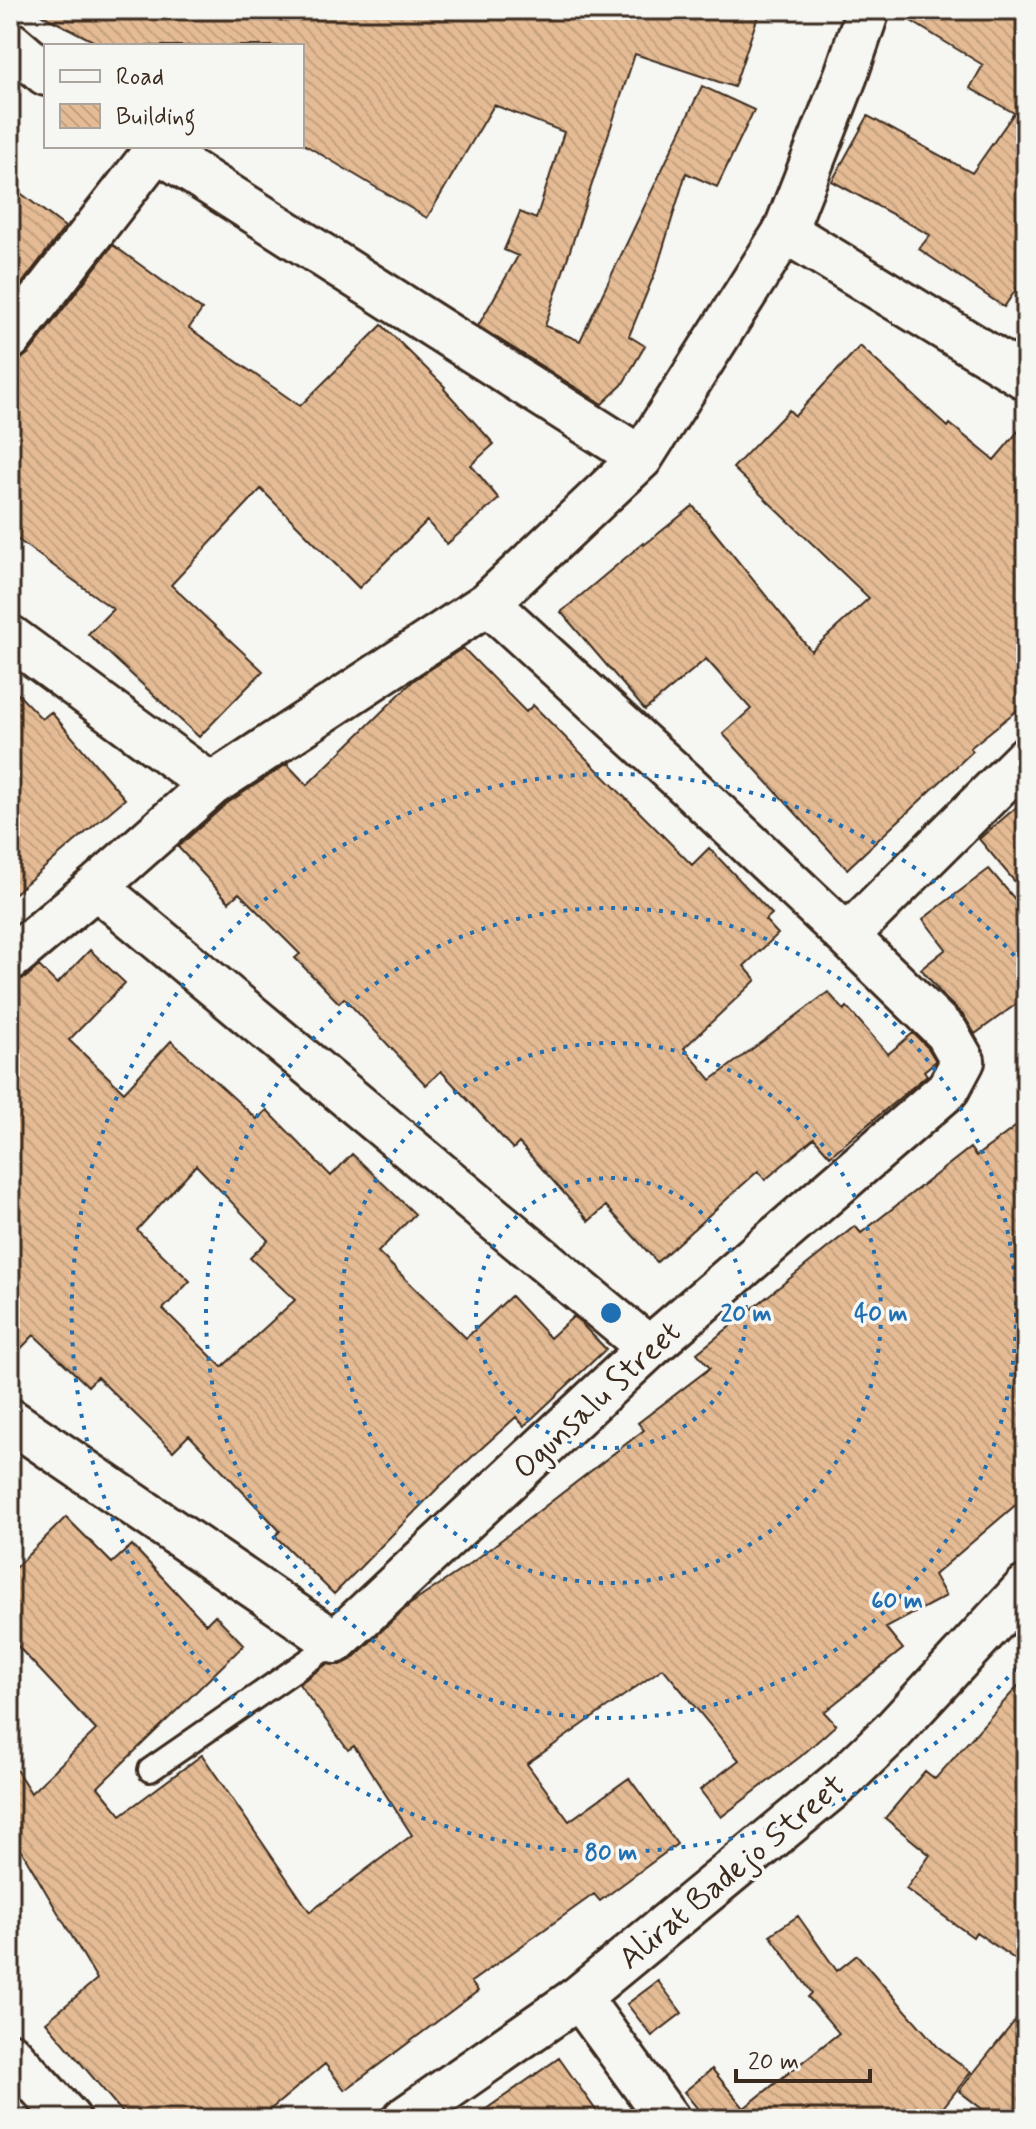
<svg xmlns="http://www.w3.org/2000/svg" width="1036" height="2129" font-family="Mynerve,sans-serif">
	<style>
		.building { fill: url(#building-back-hatch); stroke: #3b2a1e; stroke-width: 2; fill-rule: evenodd }
		.lines { fill: none; stroke-linecap: round; stroke-linejoin: round }
		.lane-casing { stroke: #3b2a1e; stroke-width: 28 }
		.street-casing { stroke: #3b2a1e; stroke-width: 48 }
		.lane { stroke: #f6f6f2; stroke-width: 22 }
		.street { stroke: #f6f6f2; stroke-width: 42 }
		.ring { fill: none; stroke: #1f6fb2; stroke-width: 4; stroke-dasharray: 4 8 }
		.labels { text-anchor: middle; stroke-width: 7; stroke-linejoin: round; paint-order: stroke }
		.street-label { font-size: 32px; fill: #3b2a1e; stroke: #f6f6f2 }
		.centre { fill: #1f6fb2; stroke: #f6f6f2; stroke-width: 4 }
		.ring-label { font-size: 24px; text-anchor: middle; font-weight: bold; fill: #1f6fb2; stroke: #f6f6f2; stroke-width: 7; stroke-linejoin: round; paint-order: stroke }
	</style>
	<defs>
		<pattern id="building-back-hatch" width="6" height="6" patternUnits="userSpaceOnUse" patternTransform="scale(2)"><rect width="6" height="6" fill="#e4bb94"/><path d="M-1 5l2 2M0 0l6 6M5-1l2 2" fill="none" stroke="#c4a17f"/></pattern>
	</defs>
	<rect width="100%" height="100%" fill="#f6f6f2"/>
	<filter id="ink" filterUnits="userSpaceOnUse"><feTurbulence type="fractalNoise" baseFrequency=".0125" numOctaves="2"/><feDisplacementMap in="SourceGraphic" scale="16" xChannelSelector="R" yChannelSelector="G"/><feConvolveMatrix kernelMatrix="1 2 1 2 8 2 1 2 1" color-interpolation-filters="sRGB"/></filter>
	<g filter="url(#ink)">
		<path class="building" d="M32,10H760L734,87L635,54L545,326L580,341L702,86L754,110L717,187L686,173L657,268L629,336L645,346L622,385L602,404L478,326L518,256L504,250L520,212L536,219L564,132L494,105L427,218L302,143V46H103Z
			M893,10H1026V275L1004,307L919,249L930,235L832,181L868,116L972,173L1014,113L970,88L983,65Z
			M10,185L65,227L10,299Z
			M113,245L202,310L189,328L300,406L382,325L445,387L444,389L494,444L471,465L499,499L447,544L427,521L359,588L261,489L171,585L263,671L199,737L88,634L113,609L10,534V361L20,360L29,353Z
			M860,346L948,427L950,424L994,460L1026,422V703L970,748L973,751L847,869L723,734L751,709L706,659L645,710L561,612L643,543L644,545L693,506L811,651L869,598L733,468L789,410L795,416Z
			M463,648L526,712L533,705L692,865L709,848L772,914L765,920L778,934L744,966L756,980L684,1048L711,1080L828,992L844,1010L847,1007L888,1054L913,1033L928,1048L936,1061L924,1071L927,1075L830,1156L814,1138L765,1180L758,1171L657,1262L606,1206L589,1221L519,1143L513,1149L441,1071L426,1085L344,998L339,1003L295,958L300,954L239,893L229,902L178,847L226,804L287,764L307,785L414,680Z
			M10,686L42,719L51,712L125,799L10,897Z
			M1026,799V895L979,839Z
			M989,869L1026,912V997L975,1034L964,1016L945,998L921,969L946,949L923,919Z
			M90,950L125,983L69,1040L124,1092L171,1041L257,1119L267,1110L331,1176L352,1154L415,1214L378,1252L466,1338L511,1296L550,1338L574,1316L606,1349L524,1426L516,1417L440,1486L334,1594L275,1536L280,1531L189,1435L173,1451L97,1377L88,1386L34,1335L10,1360V982L25,978L39,966L57,984ZM196,1165L268,1240L250,1258L295,1300L222,1367L163,1309L190,1281L137,1230Z
			M1026,1119V1496L934,1575L946,1596L886,1628L903,1649L824,1712L836,1725L800,1757L721,1817L700,1790L739,1760L663,1668L527,1764L569,1821L629,1778L677,1844L600,1901L594,1894L471,1982L478,1991L345,2090L325,2064L259,2119H128L46,2022L97,1979L10,1831V1760L31,1793L96,1730L10,1638V1573L66,1517L112,1563L132,1545L206,1624L215,1615L244,1645L98,1787L121,1815L202,1755L310,1912L412,1835L354,1746L348,1750L299,1684L327,1664L341,1665L351,1660L409,1605L470,1564L644,1430L638,1423L710,1368L697,1353L855,1226L861,1233L970,1148L976,1156Z
			M1026,1677V1967L976,1932L973,1937L906,1889L930,1855L885,1818L925,1771L935,1779Z
			M798,1916L837,1971L857,1955L937,2046L971,2072L934,2119H706L684,2092L712,2069L744,2108L839,2033L808,1997L812,1993L770,1935Z
			M658,1981L682,2013L652,2036L627,2004Z
			M1026,2007V2119H995L959,2091Z
			M559,2058L602,2119H472Z"/>
		<g class="lines">
			<defs>
				<path id="lane" d="M150,1770L335,1642"/>
				<path id="street" d="M10,43L46,74
					M151,146L641,458
					M785,231L1026,378
					M10,338L156,150
					M10,637L211,785
					M96,887L649,1348
					M847,936L1026,758
					M10,959L96,887L211,785L488,603L641,458L785,231L846,75L868,10
					M10,1420L335,1642L649,1348L948,1089L963,1061L947,1033L847,936L687,785L488,603
					M579,1997L668,2119
					M10,2054L69,2119
					M404,2119L579,1997L843,1779L893,1731L1026,1587"/>
			</defs>
			<use href="#lane" class="lane-casing"/>
			<use href="#street" class="street-casing"/>
			<use href="#lane" class="lane"/>
			<use href="#street" class="street"/>
		</g>
	</g>
	<g class="ring">
		<circle cx="611" cy="1313" r="135"/>
		<circle cx="611" cy="1313" r="270"/>
		<circle cx="611" cy="1313" r="405"/>
		<path d="M1024 1659A539 539 0 1 1 1024 967"/>
	</g>
	<g class="labels">
		<g class="street-label">
			<text transform="translate(596 1399) rotate(-43)" y="11">Ogunsalu Street</text>
			<text transform="translate(731 1871) rotate(-40)" y="11">Alirat Badejo Street</text>
		</g>
	</g>
	<circle cx="611" cy="1313" r="12" class="centre"/>
	<g class="ring-label">
		<text x="746" y="1321">20 m</text>
		<text x="881" y="1321">40 m</text>
		<text x="897" y="1608">60 m</text>
		<text x="611" y="1860">80 m</text>
	</g>
	<rect width="1036" height="2129" fill="none" stroke="#f6f6f2" stroke-width="40"/>
	<rect x="20" y="20" width="996" height="2089" fill="none" stroke="#3b2a1e" stroke-width="3" filter="url(#ink)"/>
	<rect x="44" y="44" width="260" height="104" fill="#f6f6f2" stroke="#aba49d" stroke-width="2"/>
	<rect x="60" y="70" width="40" height="12" fill="#f6f6f2" stroke="#aba49d" stroke-width="2"/>
	<text x="116" y="84" font-size="24" fill="#3b2a1e">Road</text>
	<rect x="60" y="104" width="40" height="24" fill="url(#building-back-hatch)" stroke="#aba49d" stroke-width="2"/>
	<text x="116" y="124" font-size="24" fill="#3b2a1e">Building</text>
	<path d="M736 2069v12h134v-12" fill="none" stroke="#3b2a1e" stroke-width="4"/>
	<text x="748" y="2069" font-size="24" fill="#3b2a1e" stroke="#f6f6f2" stroke-width="6" paint-order="stroke">20 m</text>
</svg>
